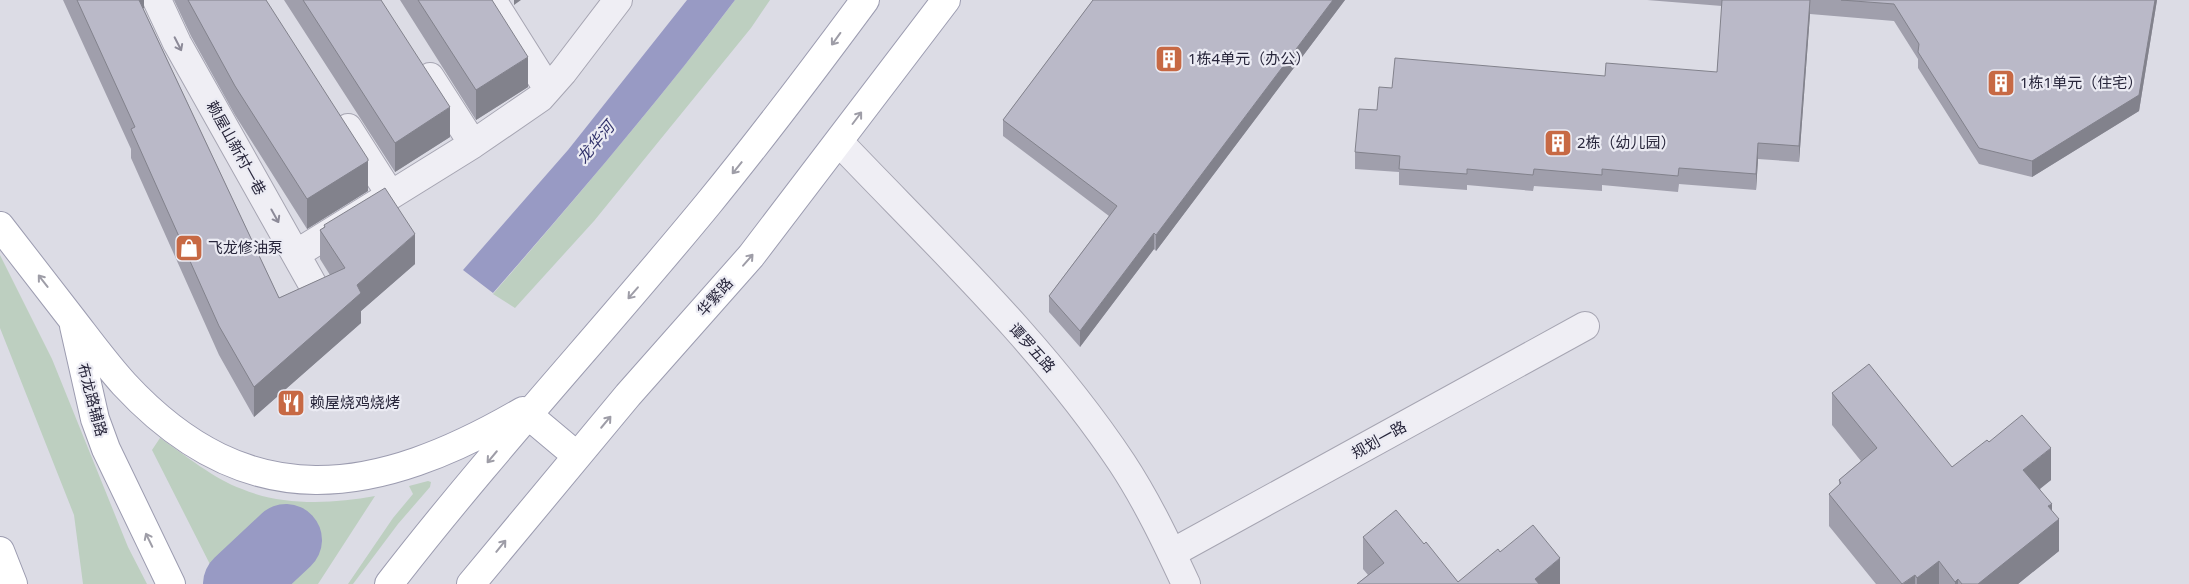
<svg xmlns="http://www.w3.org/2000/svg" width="2189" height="584" font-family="'Noto Sans','Noto Sans SC',sans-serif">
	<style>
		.green { fill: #bdcfc0 }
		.water { fill: #989ac4 }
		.pier { fill: #dcdce5 }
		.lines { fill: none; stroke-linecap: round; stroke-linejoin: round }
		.river { stroke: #989ac4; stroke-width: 72 }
		.minor-casing { stroke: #a6a5b2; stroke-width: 30 }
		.major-casing { stroke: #9c9cb0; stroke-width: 30 }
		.minor { stroke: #efeef4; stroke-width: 28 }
		.major { stroke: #fff; stroke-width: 28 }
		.wall { fill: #a09fac }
		.shaded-wall { fill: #82828c }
		.building { fill: #bab9c8; stroke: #82828c }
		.oneway { stroke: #9e9da7 }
		.oneway2 { stroke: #8c8a98 }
		.labels { text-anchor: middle; stroke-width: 4.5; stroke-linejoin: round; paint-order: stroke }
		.poi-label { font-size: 15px; fill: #28263b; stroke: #ebebf3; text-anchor: start }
		.street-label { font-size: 15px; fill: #28263b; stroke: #ebebf3 }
		.water-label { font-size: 16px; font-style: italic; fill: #33346c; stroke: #ebebf3 }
	</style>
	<rect width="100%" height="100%" fill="#dcdce5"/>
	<path class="green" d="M735,0H770L751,28L594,221L515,308L493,294C576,198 659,101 735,0Z
		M0,255L52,359L128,547L147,584H83L74,515L0,328Z
		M160,438C185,455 214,479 242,489C283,506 332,504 375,496L318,584H220L152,450Z
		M428,481L431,482L430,487L398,524L353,584H348L393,518L413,494L409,486Z"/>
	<path class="water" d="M687,0H735C659,101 576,198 493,293L463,270L568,150Z
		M259,523L301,556L274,584H198L212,567Z"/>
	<path class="pier" d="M210,566L219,584H195L196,582Z"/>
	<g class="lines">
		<path class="river" d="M239,584L286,540"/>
		<defs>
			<path id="minor" d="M157,0L177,43L318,294
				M492,0L548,89
				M430,77L473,144
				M348,128L390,194
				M839,142C937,245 1043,344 1122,463C1147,501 1167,543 1186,584
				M296,254L473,144L540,98L563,72L618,0
				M1172,553L1585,326"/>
			<path id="major" d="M0,226C24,257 48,288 72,319C89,341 105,363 124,384C249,519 377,496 523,411
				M74,326L95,419L106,449L171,584
				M527,414L577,456
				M0,551L13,584
				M389,584C490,453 603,332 708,204C762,138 814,69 865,0
				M471,584L628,395L751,256L946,0"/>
		</defs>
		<use href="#minor" class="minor-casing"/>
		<use href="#major" class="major-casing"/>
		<use href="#minor" class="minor"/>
		<use href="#major" class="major"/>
	</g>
	<path class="wall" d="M63,0H144L143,8L279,298L330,275L320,259V230L324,227V225L415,264L361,311V323L254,417L219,355L131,158V149Z
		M174,0H266L368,191L307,229L235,115L191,36Z
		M284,0H381L450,137L395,172Z
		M400,0H492L528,87L476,120Z
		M1093,0H1345L1156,251L1154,249L1080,347L1049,312V296L1109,216L1003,136V120Z
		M1647,0H2157L2139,111L2032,177L1979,164L1918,68V59L1894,21L1810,14L1799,162L1758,159L1756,190L1679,184L1678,192L1602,185V191L1534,186L1533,191L1467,185V190L1399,185V172L1355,169V152L1377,110L1392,88L1605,76L1717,72L1722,6Z
		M1832,393L1952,467L1989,442L2051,480L2040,489L2052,511L2059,551L2018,584H1876L1829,526V494L1839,485V480L1861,461L1832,425Z
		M1363,537L1424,544L1458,582L1500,552L1560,584H1357L1368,575L1363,569Z"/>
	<path class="shaded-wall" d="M132,0H144V8L132,15Z
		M514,0H521L514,5Z
		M1333,0H1345L1156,251V235Z
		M1810,0V14L1799,162V146Z
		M2155,0H2157L2139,111L2032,177V161Z
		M528,57V87L476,120V90Z
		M450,107V137L395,172V143Z
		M1758,143V159L1756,190V174Z
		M368,159V191L307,229V199Z
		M1154,233V249L1080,347V331Z
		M415,234V264L361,311V323L254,417V387L357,285Z
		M2051,448V480L2023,502V470Z
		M2052,504V524L2059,519V551L2018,584H1978L2048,506Z
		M1560,558V584H1535V579Z
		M1939,561V584H1917V578Z
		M1915,575V584H1903Z
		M1958,579V584H1955V582Z"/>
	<path class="building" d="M77,0H139L279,298L345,268L320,230L325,227L324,225L385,188L415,234L357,285L361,293L254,387L219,326L131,129L135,127Z
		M188,0H266L368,159V161L307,199L235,86Z
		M303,0H381L450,107L395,143Z
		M418,0H492L528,57L476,90Z
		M1093,0H1333L1156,235L1154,233L1080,331L1049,296L1117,206L1003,120Z
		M1722,0H1810L1799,146L1758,143L1756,174L1679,168L1678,176L1602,169V175L1534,169L1533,175L1467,169V174L1399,169L1400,156L1355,152L1359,109L1377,110L1379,87L1392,88L1395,58L1605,76L1606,63L1717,72Z
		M1841,0H2155L2139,95L2032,161L1979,148L1918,52L1919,44L1894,4Z
		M1869,364L1952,467L1987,440L1989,442L2022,415L2051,448L2023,470L2052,504L2048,506L2059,519L1978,584H1962L1958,579L1955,582L1939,561L1917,578L1915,575L1902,584L1829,494L1841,483L1839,480L1877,448L1832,393Z
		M1396,510L1424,544L1426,542L1458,582L1498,549L1500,552L1533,525L1560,558L1535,579L1539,584H1357L1384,563L1363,537Z"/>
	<defs><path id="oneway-shaft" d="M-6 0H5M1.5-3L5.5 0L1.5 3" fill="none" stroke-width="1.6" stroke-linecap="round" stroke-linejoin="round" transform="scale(1.25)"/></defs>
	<g class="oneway">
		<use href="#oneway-shaft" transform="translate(836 39) rotate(126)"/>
		<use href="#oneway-shaft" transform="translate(857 118) rotate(-53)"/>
		<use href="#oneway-shaft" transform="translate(737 168) rotate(129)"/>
		<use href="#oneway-shaft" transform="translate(748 260) rotate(-49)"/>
		<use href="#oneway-shaft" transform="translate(43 281) rotate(-128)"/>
		<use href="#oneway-shaft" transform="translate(633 293) rotate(131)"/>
		<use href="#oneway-shaft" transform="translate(606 422) rotate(-50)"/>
		<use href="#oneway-shaft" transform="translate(492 457) rotate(130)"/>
		<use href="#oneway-shaft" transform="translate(149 540) rotate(-116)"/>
		<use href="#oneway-shaft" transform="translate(501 546) rotate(-51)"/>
	</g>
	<g class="oneway2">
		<use href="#oneway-shaft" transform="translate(178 44) rotate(63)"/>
		<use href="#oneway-shaft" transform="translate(275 216) rotate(61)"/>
	</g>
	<defs>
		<symbol id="building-square" viewBox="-11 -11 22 22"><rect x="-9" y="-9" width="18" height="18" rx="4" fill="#c76944" stroke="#ebebf3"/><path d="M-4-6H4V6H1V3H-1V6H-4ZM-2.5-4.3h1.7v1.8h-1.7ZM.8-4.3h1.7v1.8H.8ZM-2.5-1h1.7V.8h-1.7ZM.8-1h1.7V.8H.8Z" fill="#fff"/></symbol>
		<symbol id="shop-square" viewBox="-11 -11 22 22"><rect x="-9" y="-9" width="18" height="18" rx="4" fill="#c76944" stroke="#ebebf3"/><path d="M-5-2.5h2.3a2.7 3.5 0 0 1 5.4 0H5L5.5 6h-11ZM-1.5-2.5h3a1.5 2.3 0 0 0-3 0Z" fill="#fff"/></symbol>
		<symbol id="restaurant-square" viewBox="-11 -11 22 22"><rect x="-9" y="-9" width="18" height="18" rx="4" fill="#c76944" stroke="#ebebf3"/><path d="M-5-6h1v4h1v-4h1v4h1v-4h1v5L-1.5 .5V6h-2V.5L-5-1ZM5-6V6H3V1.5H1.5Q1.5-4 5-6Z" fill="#fff"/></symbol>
	</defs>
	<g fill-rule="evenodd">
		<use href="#building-square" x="1153" y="43" width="32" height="32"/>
		<use href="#building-square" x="1985" y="67" width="32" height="32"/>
		<use href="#building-square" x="1542" y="127" width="32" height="32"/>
		<use href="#shop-square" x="173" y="232" width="32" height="32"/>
		<use href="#restaurant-square" x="275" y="387" width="32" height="32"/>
	</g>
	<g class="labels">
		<g class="poi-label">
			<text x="1188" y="64">1栋4单元（办公）</text>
			<text x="2020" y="88">1栋1单元（住宅）</text>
			<text x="1577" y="148">2栋（幼儿园）</text>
			<text x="208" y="253">飞龙修油泵</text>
			<text x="310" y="408">赖屋烧鸡烧烤</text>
		</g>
		<g class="street-label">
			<text transform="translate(236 148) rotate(61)" y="5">赖屋山新村一巷</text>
			<text transform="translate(715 297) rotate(-48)" y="5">华繁路</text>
			<text transform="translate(1032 348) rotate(48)" y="5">谭罗五路</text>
			<text transform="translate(92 400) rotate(75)" y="5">布龙路辅路</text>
			<text transform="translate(1379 440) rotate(-29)" y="5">规划一路</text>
		</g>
		<g class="water-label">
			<text transform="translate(595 142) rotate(-50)" y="6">龙华河</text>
		</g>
	</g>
</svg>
